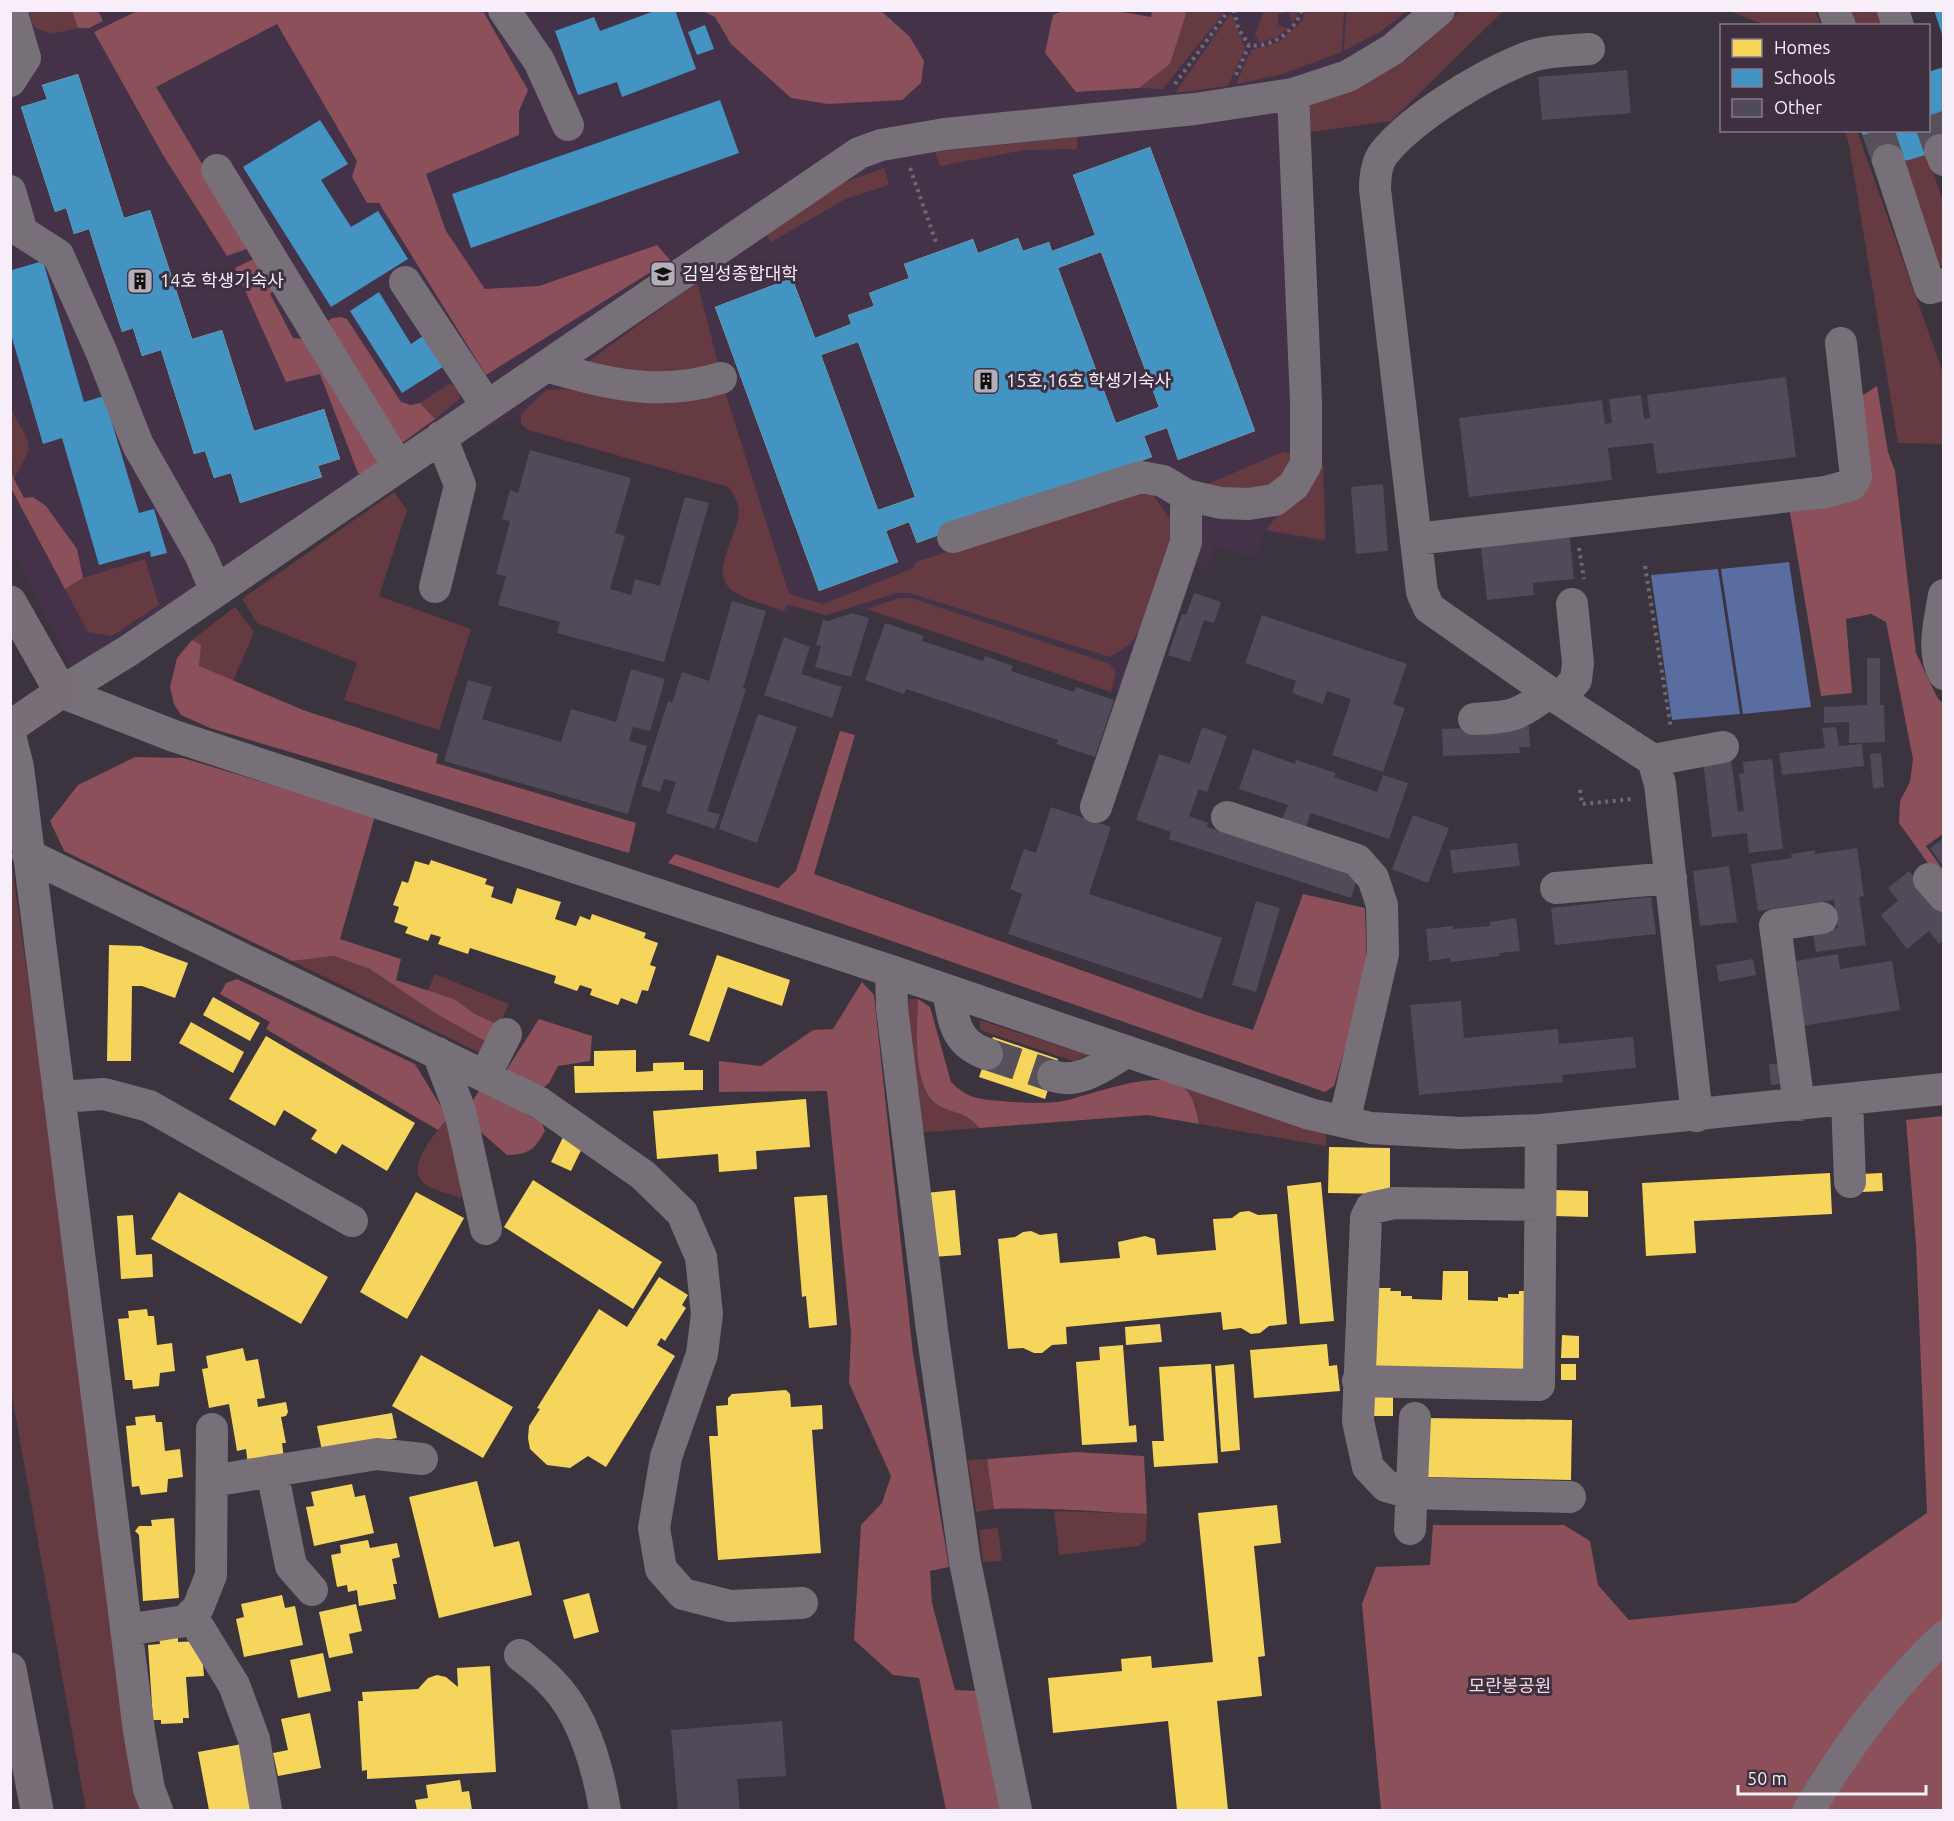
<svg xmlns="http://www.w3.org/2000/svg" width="1954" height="1821" font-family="Ubuntu,'Noto Sans KR',sans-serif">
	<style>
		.built { fill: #443348 }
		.green { fill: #653b41 }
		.forest { fill: #8b5059 }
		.water { fill: #596da0 }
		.homes { fill: #f6d55c; fill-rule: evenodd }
		.schools { fill: #4393c3; fill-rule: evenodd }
		.building { fill: #514b59 }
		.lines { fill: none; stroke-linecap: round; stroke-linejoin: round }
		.minor-tunnel { stroke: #574f59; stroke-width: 32; stroke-dasharray: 32 16; stroke-linecap: butt }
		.path { stroke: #706972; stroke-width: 4; stroke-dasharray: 3 4.5; stroke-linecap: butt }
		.minor { stroke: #777079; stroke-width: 32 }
		.major { stroke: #776e78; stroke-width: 33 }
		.labels { text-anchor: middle; stroke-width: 6; stroke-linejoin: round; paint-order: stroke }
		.poi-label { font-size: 18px; fill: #f7eefa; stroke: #3e2f41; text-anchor: start }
		.park-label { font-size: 18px; fill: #f1dbdd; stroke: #3e2f41 }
	</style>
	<rect width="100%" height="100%" fill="#3b333d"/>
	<path class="built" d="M11,11H1505L1392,122L1309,133L1328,543L1263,533L1257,558L1215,546L1207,570L1189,565L1142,699L854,607L828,617L792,607L789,616L734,594L723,582L721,568L738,514L736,500L728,488L528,431L520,424L518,415L458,442L85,695L11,548Z"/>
	<path class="green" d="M28,11H72L78,28L51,34L34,27Z
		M1187,11H1225L1163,89L1139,88L1170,64Z
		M1264,11V10L1299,11L1293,22L1288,12L1278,14V25L1288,28L1277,37L1259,43L1255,34Z
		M1305,11H1344L1342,52L1279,75L1236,84L1251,50L1279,42L1302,21Z
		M1346,11V10L1407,11L1378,33L1344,51Z
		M1460,11H1503L1391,121L1308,132V103L1353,87L1408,59Z
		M1730,11H1815L1821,25H1765Z
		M1845,11H1877L1882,25H1852Z
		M1231,13L1245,48L1228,86L1175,93Z
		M1845,131H1857L1943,373V444L1898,443L1849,145Z
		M1888,131H1919L1943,201V266H1936Z
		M1077,137V149L1025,150L940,166L935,152Z
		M884,168L889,185L845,199L771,242L766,234L843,183Z
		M697,282L719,367L681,376L584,365Z
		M449,384L460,388V399L435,419L420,403Z
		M563,389L576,391L579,389H724L789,594L823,604L913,568L916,562L1141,488L1149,489L1171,521V553L1145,623L1130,644L1110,657L910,593H897L826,615L787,604L784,611C769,605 750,601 736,593C706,576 738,537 739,513C739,503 734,495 729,487L529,430L521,424V414L546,390Z
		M10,408C31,446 36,441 13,480Z
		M1283,452L1293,455L1277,487L1245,496L1205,485Z
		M1313,465H1323L1325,540L1266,530L1305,480Z
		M394,492L407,510L379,596L471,629L439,730L344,700L357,663L257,623L242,599Z
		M145,559L159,605L112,636L88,632L65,589L83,578Z
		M899,598H911L1110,664L1116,672L1111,692L867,609Z
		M235,607L254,632L233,681L198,666L192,640Z
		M10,851L144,1810H86L11,1390Z
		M334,956L370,969L435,1013L490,1044L484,1055L292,961Z
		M435,974L509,1004L499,1025L475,1014L454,999L427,992Z
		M910,999H918C917,1027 912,1083 935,1103C951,1115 964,1109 979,1128L916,1133L905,1006Z
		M980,1020L1087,1055L1074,1061L980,1030Z
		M1182,1087L1326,1131V1146L1199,1124L1196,1105Z
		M448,1118L461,1174V1198C451,1194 434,1191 425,1184C403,1167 437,1132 448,1118Z
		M987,1459L994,1509L976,1512L968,1460Z
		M1054,1511L1147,1514L1146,1541L1138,1546L1059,1555Z
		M998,1528L1002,1561L983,1562L979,1530Z"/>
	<path class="forest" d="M72,11H98L103,21L89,28H78Z
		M137,11H483L528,90L519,111V135L426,174L446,231L485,289L539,286L657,245L670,260L486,375L379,203H367L352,177L357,161L277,24L156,87L252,247L227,256L163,155L94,32Z
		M703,11H881L910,37L924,61L921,83L902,100L828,104L791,98L731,44L715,17Z
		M1062,11H1116L1151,17L1152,11H1187L1170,64L1139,88L1076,92L1045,53L1053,15Z
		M264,254L275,289L270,294L293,338L316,340L385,457L362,474L358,473L320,374L286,382L235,268Z
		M341,317L347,319L401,402L411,405L420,403L435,419L402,443L321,327L332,318Z
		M1877,386L1888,452L1895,471L1916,653L1937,697L1943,704V834L1926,846L1943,870V884L1899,823L1900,801L1910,782L1913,759L1886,622L1871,614L1846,619L1852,693L1821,696L1789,507L1864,493L1857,399Z
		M11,473L24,498L33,497L46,506L77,549L83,578L65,589L11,488Z
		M192,640L201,645L199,666L303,710L438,754L436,763L636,823L629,853L210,728L181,715L174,704L170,687L177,658Z
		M840,731L855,735L814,874L1206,1015L1253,1030L1303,894L1365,908L1367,972L1334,1086L1325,1092L668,863L675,854L778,888L796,871Z
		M135,757L183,758L375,816L340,939L401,959L396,980L454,999L475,1014L499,1025L490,1044L435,1013L370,969L334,956L292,961L64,851L50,821L78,785Z
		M237,979L415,1064L448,1118L438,1130L266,1029L270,1022L220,994L226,983Z
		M862,982L874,995L913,1354L949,1567L930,1571L932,1603L955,1690L978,1691L1001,1810H946L919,1678L893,1675L854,1640L861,1525L882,1503L891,1476L849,1383L851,1333L827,1091L719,1092V1061L761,1066L813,1030L833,1029Z
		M918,999L930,1007L951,1082C958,1089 967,1096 978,1098C993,1102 1042,1104 1057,1102C1087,1098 1155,1066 1183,1087C1194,1096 1197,1112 1199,1124L1147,1115L979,1128C964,1109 951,1115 935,1103C912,1083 917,1027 918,999Z
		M539,1019L592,1036L590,1061L558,1066L549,1083L540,1090L506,1071Z
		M481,1088L542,1123L545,1131C534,1150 530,1154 507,1155L475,1127L471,1103Z
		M1943,1116V1620L1904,1659L1799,1810H1381L1362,1604L1376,1567L1430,1565L1433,1525H1564L1590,1541L1598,1585L1629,1620L1796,1603L1927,1513L1916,1244L1906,1120Z
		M1076,1452L1144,1456L1147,1514C1096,1512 1045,1507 994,1509L987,1459Z
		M1943,1649V1810H1821L1848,1765Z"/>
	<path class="water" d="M1789,562L1811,707L1743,714L1721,569Z
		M1718,569L1740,714L1672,720L1651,575Z"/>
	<path class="homes" d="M78,74L124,218L150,210L192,339L222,330L254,431L324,409L340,459L318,466L322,477L240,503L231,473L214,478L205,451L194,454L161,350L142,356L133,328L122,332L89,229L74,234L66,208L55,212L21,107L47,99L42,85Z
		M1150,147L1255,431L1178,460L1167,428L1144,436L1152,457L917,543L909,522L886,531L898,562L819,591L715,307L792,278L815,338L851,324L848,315L874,306L869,293L909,278L904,264L973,239L978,253L1018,238L1023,251L1049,242L1052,251L1095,235L1073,175ZM1101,252L1159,407L1116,423L1058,268ZM858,342L915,497L878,510L821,355Z
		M431,860L487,879L485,884L494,887L491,897L512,904L517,888L561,902L555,919L576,926L580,916L590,920L592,914L646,933L644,938L658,943L650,965L656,967L648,991L642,990L637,1004L621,998L618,1005L590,995L592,989L580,985L577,991L554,983L556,976L470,948L468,954L438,944L441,937L431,934L428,941L405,933L408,927L394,922L399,907L393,905L402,881L408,883L415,861L429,865Z
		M109,945L141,946L188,963L175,998L142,986H132L131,1061H107Z
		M717,955L790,980L782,1006L728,987L709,1042L689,1035Z
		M213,997L260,1023L250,1041L203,1015Z
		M191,1022L244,1052L233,1073L179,1043Z
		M266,1036L415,1123L387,1171L342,1144L336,1154L311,1139L317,1130L284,1110L275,1126L229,1099Z
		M993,1037L1058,1059L1045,1099L979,1077Z
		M636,1050V1072L653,1071V1063L684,1062V1070H703V1090L575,1093L574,1066H594V1051Z
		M806,1099L810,1147L756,1151L757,1169L719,1172L718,1154L657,1159L653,1111Z
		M565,1133L585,1142L571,1171L551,1162Z
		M1329,1147L1390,1148V1194L1328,1193Z
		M1830,1173L1832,1214L1694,1221L1696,1253L1646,1256L1642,1183Z
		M1882,1173L1883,1191L1862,1192L1861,1174Z
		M533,1180L662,1262L633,1309L504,1227Z
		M1321,1182L1334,1321L1300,1324L1287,1186Z
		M955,1190L961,1255L932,1257L926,1193Z
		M1554,1190L1588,1191V1217L1554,1216Z
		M179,1192L328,1277L301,1324L151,1239Z
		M416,1192L464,1218L407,1319L360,1292Z
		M827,1195L837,1325L809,1328L806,1296L802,1297L794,1197Z
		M1249,1211L1258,1215L1277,1214L1287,1324L1269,1326L1260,1333L1251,1334L1241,1328L1223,1330L1221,1312L1066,1327L1067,1344L1052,1345L1042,1353H1034L1023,1348L1008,1349L998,1239L1015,1237L1023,1232L1031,1231L1040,1235L1057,1233L1060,1263L1120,1258L1118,1242L1145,1236L1155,1239L1157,1255L1216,1250L1213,1219L1232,1218L1240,1212Z
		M133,1215L136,1255L152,1254L153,1277L121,1279L117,1216Z
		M1443,1271H1468V1300L1498,1301V1297L1508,1298V1294H1519V1291H1534L1532,1370L1372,1367L1374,1288H1391L1390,1291H1401V1296H1412V1299L1442,1300Z
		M659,1277L688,1295L682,1305L686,1308L665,1341L661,1338L657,1345L675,1356L606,1467L588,1456L570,1468L547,1465L530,1449L528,1438L529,1426L540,1409L537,1408L599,1309L627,1327Z
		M147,1309L148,1316H154L157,1345L172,1343L175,1371L160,1373L159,1386L133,1389L132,1380H125L118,1319L129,1318L128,1311Z
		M1160,1324L1162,1342L1126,1345L1125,1327Z
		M1562,1335L1579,1336V1358H1561Z
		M1327,1344L1329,1366L1337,1365L1340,1391L1254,1398L1250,1350Z
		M1123,1345L1129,1426L1136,1425L1137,1442L1082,1445L1076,1362L1100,1360L1099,1347Z
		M243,1348L246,1361L258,1359L265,1398L257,1399L258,1407L286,1402L288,1412L286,1416L281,1417L286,1443H282L284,1458L248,1465L246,1449L237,1451L229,1404L209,1408L202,1369L208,1368L206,1356Z
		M421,1355L513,1407L483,1458L392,1406Z
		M1211,1364L1218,1463L1154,1467L1152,1441H1164L1159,1367Z
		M1234,1364L1240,1450L1221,1452L1215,1366Z
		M1561,1364H1576V1380H1561Z
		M786,1390L790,1394L791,1407L822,1405L823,1429L812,1430L821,1553L718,1560L709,1436H718L716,1406L728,1405V1398L732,1394Z
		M1367,1391H1393V1416H1367Z
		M392,1413L397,1438L322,1451L317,1426Z
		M155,1415L156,1422H162L165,1451L180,1449L183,1477L168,1479L167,1492L141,1495L139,1486L132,1487L126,1426L136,1425L135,1417Z
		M1424,1418L1572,1420L1571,1480L1423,1477Z
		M477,1481L494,1547L519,1541L532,1595L439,1618L409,1497Z
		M352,1484L355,1497L365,1495L374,1533L314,1546L306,1507L314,1506L311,1492Z
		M1277,1505L1281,1543L1254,1546L1265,1656L1258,1657L1262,1696L1217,1701L1228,1810H1177L1168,1721L1053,1733L1048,1678L1122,1671L1121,1659L1151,1656L1152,1668L1213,1662L1198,1513Z
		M174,1518L179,1598L143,1601L139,1535L135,1531L139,1526H152L151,1520Z
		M368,1540L370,1548L397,1543L400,1557L392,1559L397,1584H393L396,1599L359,1606L357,1590L348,1592L347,1585L337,1587L331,1555L341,1553L340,1545Z
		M589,1593L599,1632L574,1639L563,1600Z
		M282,1595L285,1608L295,1606L303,1645L244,1657L236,1619L244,1617L241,1604Z
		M356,1604L362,1631L349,1634L353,1653L329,1658L319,1612Z
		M178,1635V1642L201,1641L204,1676L186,1677L189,1718H183V1723L161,1724V1720H153L148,1645L160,1644L159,1637Z
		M323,1653L331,1691L298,1698L290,1660Z
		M490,1666L496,1772L367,1779V1770L362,1771L358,1701H363L362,1692L418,1689L428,1678L437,1675L446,1677L458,1687L457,1668Z
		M310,1713L321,1768L278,1776L273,1753L288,1750L281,1719Z
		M242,1744L255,1810H209L198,1752Z
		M460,1780L462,1792L469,1791L472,1810H417L415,1800L428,1798L426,1785Z"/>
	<path class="schools" d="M657,10H675L696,69L622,97L617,82L578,95L555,31L594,17L600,31Z
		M1934,10H1944V37H1943Z
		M705,25L714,49L697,55L688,32Z
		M1944,67V149L1909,160L1873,165L1861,130H1928V72Z
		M78,74L124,218L150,210L192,339L222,330L254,431L324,409L340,459L318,466L322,477L240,503L231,473L214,478L205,451L194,454L161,350L142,356L133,328L122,332L89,229L74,234L66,208L55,212L21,107L47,99L42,85Z
		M720,100L739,153L471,248L452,194Z
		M320,120L348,164L321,180L351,227L378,211L408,259L331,307L243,167Z
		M1150,147L1255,431L1178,460L1167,428L1144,436L1152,457L917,543L909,522L886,531L898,562L819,591L715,307L792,278L815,338L851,324L848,315L874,306L869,293L909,278L904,264L973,239L978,253L1018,238L1023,251L1049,242L1052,251L1095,235L1073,175ZM1101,252L1159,407L1116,423L1058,268ZM858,342L915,497L878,510L821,355Z
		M43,261L84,402L104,396L139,513L154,509L167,553L151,557L150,551L99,565L62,438L43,444L10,331V266L12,270Z
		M379,292L411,344L426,334L446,365L402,393L350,311Z"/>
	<path class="building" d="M1627,70L1631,113L1542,120L1538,77Z
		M1786,377L1796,457L1657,474L1653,443L1608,448L1612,480L1469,497L1459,418L1602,400L1605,424L1612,423L1609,399L1641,395L1644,419L1650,418L1647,395Z
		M530,450L631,478L615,533L625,536L610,589L631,595L635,579L660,586L685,497L709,503L664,662L557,633L560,622L498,605L506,576L496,574L510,521L502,519L510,490L518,493Z
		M1383,484L1388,551L1356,554L1351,487Z
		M1569,530L1574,579L1533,583L1534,595L1487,600L1480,540Z
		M1194,593L1221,602L1214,623L1204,620L1190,662L1168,655L1182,614L1186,615Z
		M732,601L766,611L743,688L746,689L707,811L720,814L715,829L666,813L676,782L664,779L660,792L641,786L668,701L672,703L682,672L709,681Z
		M852,613L869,618L851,677L815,667L821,646L816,645L823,620L828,621Z
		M1262,615L1407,664L1393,704L1405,708L1383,772L1332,755L1351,699L1327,691L1323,704L1292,693L1296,681L1245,663Z
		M885,623L924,636L922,641L983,661L985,656L1013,666L1011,671L1074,692L1076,687L1114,700L1095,757L1056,744L1058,740L906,689L904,694L865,680Z
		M784,637L810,647L801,674L842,687L832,718L764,695Z
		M1867,658H1880V705H1884L1885,742L1849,743V722L1824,723V707L1867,705Z
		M631,669L665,679L650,731L633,727L629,741L647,746L628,814L444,761L468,680L492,687L482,719L561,742L571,709L616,722Z
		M758,714L797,727L757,843L719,829Z
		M1529,726L1530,747H1519L1520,753L1443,756L1442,729Z
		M1202,727L1227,736L1207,792L1199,789L1189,816L1208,823L1207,827L1344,871L1360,869L1351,898L1169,839L1171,832L1136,820L1159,754L1190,764Z
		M1836,727L1839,746L1862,744L1864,766L1782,775L1779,753L1825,748L1822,728Z
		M1253,749L1295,764L1296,760L1336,773L1334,777L1377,792L1383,775L1408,783L1389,839L1311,813L1306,827L1282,819L1288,805L1239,789Z
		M1881,753L1884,787L1873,789L1870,754Z
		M1731,758L1738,812L1744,811L1739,774L1744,773L1743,762L1772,759L1783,849L1749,853L1747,833L1712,837L1703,761Z
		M1051,807L1111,827L1089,894L1222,938L1202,999L1008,934L1022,894L1010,889L1024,849L1036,853Z
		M1413,815L1449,828L1428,883L1392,869Z
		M1944,838V867L1930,848Z
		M1517,843L1520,866L1453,873L1450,850Z
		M1857,848L1864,896L1859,897L1866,945L1816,952L1813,932L1838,928L1834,900L1758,911L1751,864L1792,858L1791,854L1815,850V854Z
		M1729,866L1737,922L1700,926L1693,871Z
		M1909,871L1944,913V940L1939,944L1929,931L1907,949L1881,915L1898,901L1888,888Z
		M1651,897L1656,934L1555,945L1551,908Z
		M1256,901L1280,908L1256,992L1232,985Z
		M1516,918L1520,951L1499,953L1500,956L1451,962L1450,958L1429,961L1426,929L1453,926V929L1490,926V922Z
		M1838,954L1840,969L1892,961L1900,1010L1802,1026L1794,977L1799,976L1796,961Z
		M1753,959L1756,975L1719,982L1716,965Z
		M1461,1001L1464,1038L1558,1029L1559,1044L1633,1037L1636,1068L1562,1075L1563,1082L1419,1095L1410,1005Z
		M1783,1063L1785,1084L1771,1085L1769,1064Z
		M782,1721L786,1776L737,1779L740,1810H678L671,1730Z"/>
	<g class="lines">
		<path class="minor-tunnel" d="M1928,116L1940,150
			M1878,130L1888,160
			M987,1054L1053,1076"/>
		<path class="path" d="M1234,10L1238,28L1249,45
			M1236,75L1249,45C1271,49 1295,31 1302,10
			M1175,84L1229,10
			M910,168L937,245
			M1579,548L1584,579
			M1645,566L1671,729
			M1580,790L1582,804L1634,799"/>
		<path class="minor" d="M504,10L539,61L568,125
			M1834,10L1840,26
			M1893,10L1898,26
			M1589,49C1570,51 1547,50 1529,57C1484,74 1414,116 1384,153C1376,163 1375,177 1375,189L1422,592L1429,608L1559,699L1653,760L1660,784L1697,1116
			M10,81L25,58L11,10
			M1940,150L1944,160
			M1888,160L1930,288L1944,284
			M217,170L398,466
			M10,191L22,232L58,255L101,351L138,445L200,554L216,591
			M405,282L487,406
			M546,366C606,384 660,397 721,378
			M953,537L1141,477L1163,481L1186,495L1221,503L1248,504L1275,500L1294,485L1306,464V402L1293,94
			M1416,539L1826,492L1851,485L1856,477L1841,343
			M435,587L460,485L441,437
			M1944,595C1940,620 1931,651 1944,674
			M61,692L174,736L891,971L1310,1114L1371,1128L1461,1133L1541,1130L1944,1089
			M61,692L128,651L859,153L881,145L945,134L1195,109L1293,94L1348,76L1393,49L1439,10
			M1559,699L1576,680L1578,663L1572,604
			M1474,719C1512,717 1519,716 1549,692
			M10,735L18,767L139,1731L149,1789L157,1810
			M1653,760L1723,747
			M1096,807L1186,542V495
			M1227,817L1357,860L1373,878L1382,905L1383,954L1344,1122
			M28,855L540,1103L643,1175L682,1213L701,1257L707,1314L702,1354L666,1457L654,1528L661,1569L683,1594L730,1606L802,1603
			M1929,879L1944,896
			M1556,888L1671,878
			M891,971L892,1008L932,1330L965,1562L1016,1810
			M948,991C954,1022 955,1043 987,1054
			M438,1053L460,1111L486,1229
			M485,1076L506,1034
			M1053,1076C1079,1085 1104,1065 1126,1052
			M59,1097L104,1094L149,1106L352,1221
			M1847,1100L1850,1182
			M1799,1105L1775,925L1822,918
			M1540,1205L1394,1203L1371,1208L1366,1218L1358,1421L1368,1467L1386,1486L1411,1493L1570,1497
			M1358,1381L1539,1385L1541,1130
			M272,1471L291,1566L312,1590
			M212,1481L377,1454L422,1459
			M1410,1529L1415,1418
			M191,1615L234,1685L254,1739L266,1810
			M126,1630L185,1621L198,1608L211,1575L212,1429
			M520,1655C531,1664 543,1673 552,1683C583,1714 598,1768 605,1810
			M1809,1810C1847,1746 1889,1688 1944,1637"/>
		<path class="major" d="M10,602L61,692L10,727
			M10,1669L37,1810"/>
	</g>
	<defs>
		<symbol id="university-square" viewBox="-11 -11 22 22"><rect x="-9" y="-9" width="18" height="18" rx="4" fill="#b5adb8" stroke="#3e2f41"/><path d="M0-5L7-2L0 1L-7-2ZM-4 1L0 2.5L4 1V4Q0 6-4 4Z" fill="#111"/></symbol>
		<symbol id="building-square" viewBox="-11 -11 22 22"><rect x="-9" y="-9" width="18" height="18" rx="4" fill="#b5adb8" stroke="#3e2f41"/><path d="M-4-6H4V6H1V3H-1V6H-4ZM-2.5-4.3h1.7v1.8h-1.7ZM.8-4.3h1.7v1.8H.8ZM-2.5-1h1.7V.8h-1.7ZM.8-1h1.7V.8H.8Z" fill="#111"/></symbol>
	</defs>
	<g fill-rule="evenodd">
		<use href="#university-square" x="648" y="259" width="30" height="30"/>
		<use href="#building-square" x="125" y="266" width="30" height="30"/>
		<use href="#building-square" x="971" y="366" width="30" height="30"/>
	</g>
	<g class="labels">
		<g class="poi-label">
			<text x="682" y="280">김일성종합대학</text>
			<text x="160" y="287">14호 학생기숙사</text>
			<text x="1006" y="387">15호,16호 학생기숙사</text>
		</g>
		<g class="park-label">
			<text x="1510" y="1692">모란봉공원</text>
		</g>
	</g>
	<rect width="1954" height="1821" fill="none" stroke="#f7eefa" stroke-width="24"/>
	<rect x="1720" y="24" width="210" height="108" fill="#3e2f41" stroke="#887b8b" stroke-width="1.5"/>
	<rect x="1732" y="39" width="30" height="18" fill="#f6d55c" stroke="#887b8b" stroke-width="1.5"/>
	<text x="1774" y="54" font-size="18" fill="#f7eefa">Homes</text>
	<rect x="1732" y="69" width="30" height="18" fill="#4393c3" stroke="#887b8b" stroke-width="1.5"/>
	<text x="1774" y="84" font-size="18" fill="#f7eefa">Schools</text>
	<rect x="1732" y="99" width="30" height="18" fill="#514b59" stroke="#887b8b" stroke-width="1.5"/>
	<text x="1774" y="114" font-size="18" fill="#f7eefa">Other</text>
	<path d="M1738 1785v9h188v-9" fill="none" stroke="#f7eefa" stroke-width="3"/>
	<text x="1747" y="1785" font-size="18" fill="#f7eefa" stroke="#3e2f41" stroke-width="4.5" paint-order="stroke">50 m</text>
</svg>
